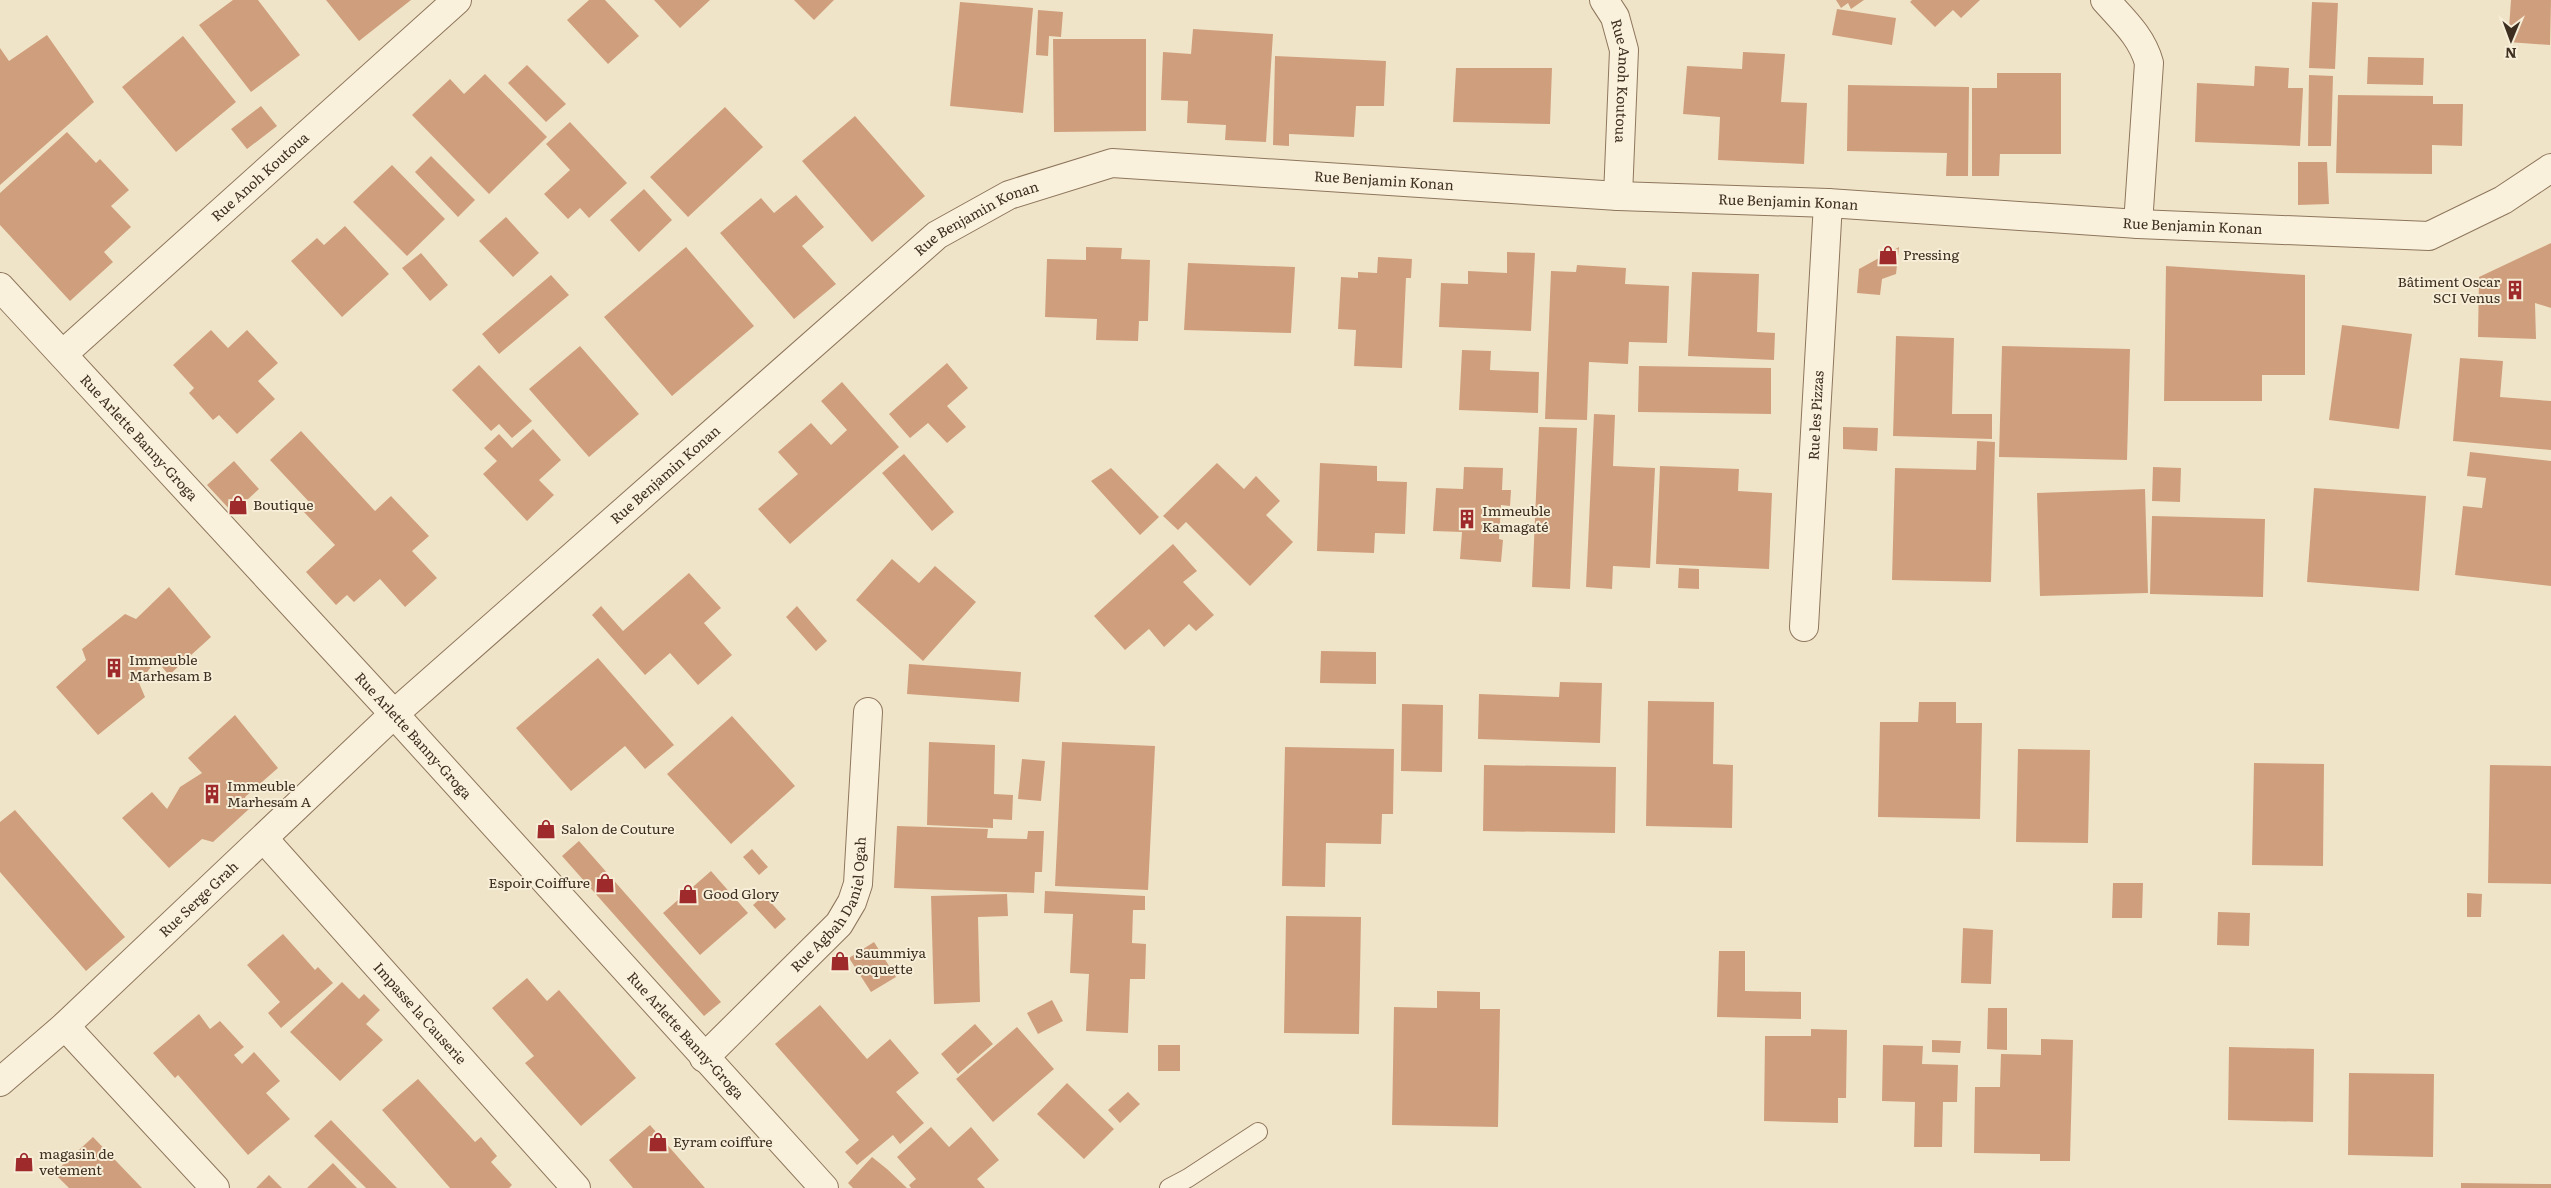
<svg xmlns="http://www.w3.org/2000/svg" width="2551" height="1188" font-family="Literata,serif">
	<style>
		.building { fill: #cf9f7d }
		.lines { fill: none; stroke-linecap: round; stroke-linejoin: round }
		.lane-casing { stroke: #8d765c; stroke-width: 20 }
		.street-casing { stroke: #8d765c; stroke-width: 30 }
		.lane { stroke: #faf1dc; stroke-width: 18 }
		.street { stroke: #faf1dc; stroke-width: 28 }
		.labels { text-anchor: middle; stroke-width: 4; stroke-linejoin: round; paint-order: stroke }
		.street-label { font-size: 14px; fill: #3d2e20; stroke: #f7eed8 }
		.poi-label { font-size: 14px; fill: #3d2e20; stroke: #f7eed8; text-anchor: start }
	</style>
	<rect width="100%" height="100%" fill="#f0e4c8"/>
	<path class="building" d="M233,0H258L300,55L251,92L199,25Z
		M326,0H411L359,41Z
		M589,0H605L639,36L608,64L567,20Z
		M654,0H710L680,28Z
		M794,0H834L814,20Z
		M1836,0H1864L1851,9L1848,3L1841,8Z
		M1912,0H1980L1961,18L1953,10L1935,27L1910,2Z
		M2511,0H2551L2550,45L2508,42Z
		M960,2L1033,8L1023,113L950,106Z
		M2312,2L2338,3L2335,69L2309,68Z
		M1837,9L1896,18L1892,45L1832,35Z
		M1038,10L1063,12L1061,37L1049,36L1048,56L1036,55Z
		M1193,29L1273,34L1266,142L1225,140L1226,125L1187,123L1188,101L1161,100L1163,52L1191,54Z
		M47,35L94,102L0,185V48L9,61Z
		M183,36L236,102L176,152L122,87Z
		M1053,39H1146V131L1054,132Z
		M1743,52L1785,54L1781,102L1807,103L1804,164L1718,160L1720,117L1683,114L1687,66L1742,69Z
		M1275,56L1386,61L1384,106H1356L1354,137L1289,134V146L1273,145Z
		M2368,57L2424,58L2423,85L2367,84Z
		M527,65L566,104L546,122L508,83Z
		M2255,66L2289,68L2288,88H2303L2300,146L2195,142L2197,83L2254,86Z
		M1456,68H1552L1550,124L1453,122Z
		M1997,73H2061V154H2000L1999,176H1972V88H1997Z
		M485,74L547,137L489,194L412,115L450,79L464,94Z
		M2309,75L2333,76L2331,146H2308Z
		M1848,85L1969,87L1968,176H1946L1947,153L1847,151Z
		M2338,95L2433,96V104H2463L2462,146L2432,145V174L2336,173Z
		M261,106L277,126L247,149L231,129Z
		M725,107L763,147L688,217L650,177Z
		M855,116L925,196L872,242L802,161Z
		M570,122L627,183L589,218L580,208L568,219L544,194L570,170L546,144Z
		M67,132L96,163L100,159L129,190L111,206L131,227L104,252L113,262L70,301L0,225V193Z
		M431,156L475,200L458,217L415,172Z
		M2298,162H2327L2329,204L2298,205Z
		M392,165L445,219L407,256L353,202Z
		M644,189L672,220L639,252L610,220Z
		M796,195L824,227L802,246L836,284L794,319L720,233L761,198L774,213Z
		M506,217L539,253L513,277L479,241Z
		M345,226L389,274L342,317L291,261L317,238L324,245Z
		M2551,243V308L2535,303L2536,339L2478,337L2479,277Z
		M686,247L754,326L672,396L604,317Z
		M1086,247L1122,248L1121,259L1150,260L1148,321H1139L1138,341L1096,340L1097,319L1045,317L1047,259L1086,260Z
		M1899,247L1896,274L1882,279L1880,295L1857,293L1859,269Z
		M1507,252L1535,253L1531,331L1439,327L1441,283L1468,284V271L1507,273Z
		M421,253L448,285L430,301L402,268Z
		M1378,257L1412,259L1411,278H1406L1402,368L1354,366L1356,330L1338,329L1341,277L1358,278V272L1377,273Z
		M1188,263L1295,267L1291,333L1184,330Z
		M1577,265L1626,268L1625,284L1669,286L1667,343L1629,342L1628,364L1589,362L1587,420L1545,419L1551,271L1576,272Z
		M2166,266L2305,275V375H2262V401H2164Z
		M1692,272L1759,274L1757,332L1775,333L1774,360L1688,356Z
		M551,275L569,295L499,354L482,334Z
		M2342,325L2412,334L2399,429L2329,420Z
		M211,330L228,348L247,330L278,363L258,381L275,399L237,434L219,415L213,420L189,393L194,388L173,365Z
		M1896,336L1954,338L1952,414H1992V439L1893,436Z
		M580,346L639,414L589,457L529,389Z
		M2002,346L2130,349L2127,460L1999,457Z
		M1462,350L1491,351L1490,370L1539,372L1538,413L1459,410Z
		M2460,358L2503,361L2500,397L2551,401V450L2453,441Z
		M947,363L968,388L947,406L966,427L947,443L928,423L910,438L889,414Z
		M479,365L532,421L512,438L499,424L491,431L452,390Z
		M1639,366L1771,368V414L1638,412Z
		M842,382L899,447L790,544L758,509L798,474L778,452L811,423L831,445L847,430L821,401Z
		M1594,414L1615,415L1613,466L1655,468L1650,568L1613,566L1612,589L1586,587Z
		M1539,427L1577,428L1570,589L1532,587Z
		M1843,427L1878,428L1877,451L1843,449Z
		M533,429L561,460L539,480L554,495L527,521L483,474L497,461L484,448L499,434L512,448Z
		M301,431L375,511L391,496L429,536L412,551L437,578L405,607L380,579L354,602L347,595L336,605L306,572L335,545L303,511L311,504L270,460Z
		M1977,441L1995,442L1991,582L1892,580L1895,468L1976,470Z
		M2470,452L2551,461V586L2455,575L2463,506L2482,508L2486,478L2467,476Z
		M904,454L954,512L932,531L882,473Z
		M234,461L259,489L233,513L207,485Z
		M1217,463L1244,489L1256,476L1280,501L1266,515L1293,542L1250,586L1186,522L1178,530L1163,516Z
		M1320,463L1377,466V481L1407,482L1405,534L1375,533L1374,553L1317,551Z
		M1660,466L1739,469L1738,491L1772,493L1769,569L1656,564Z
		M1464,467L1503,468L1502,490H1511L1510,506L1501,505L1499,539L1503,540L1501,562L1460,559L1462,532L1433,531L1436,488L1463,489Z
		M2153,467L2181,468L2180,502L2152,501Z
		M1111,468L1159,517L1140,535L1091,481Z
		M2314,488L2426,496L2419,591L2307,582Z
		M2145,489L2148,593L2040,596L2037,493Z
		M2152,516L2265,519L2263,597L2150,594Z
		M1173,544L1197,571L1183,582L1214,615L1196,631L1189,624L1164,647L1149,629L1125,650L1094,616Z
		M892,559L919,583L935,566L976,602L923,661L856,600Z
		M1679,568L1699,569V589L1678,588Z
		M689,573L721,608L704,623L732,655L698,685L670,653L645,675L592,615L601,606L623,631Z
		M169,587L211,637L169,675L156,660L139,683L145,697L98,735L56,687L86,660L82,649L125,614L136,619Z
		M797,606L827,641L816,651L786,617Z
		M1321,651L1376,652V684L1320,683Z
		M598,658L674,745L645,769L625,746L571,791L516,728Z
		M909,664L1021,672L1019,702L907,694Z
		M1560,682L1602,683L1600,743L1478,739L1479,694L1559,697Z
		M1648,701L1714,702L1713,764L1733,765L1732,828L1646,826Z
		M1919,702H1956V723H1982L1980,819L1878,817L1880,722H1918Z
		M1402,704L1443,705L1442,772L1401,771Z
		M235,715L278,768L245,797L249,809L213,842L202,839L169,868L122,818L152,792L167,809L180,787L202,773L188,758Z
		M732,716L795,786L731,844L667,774Z
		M929,742L995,745L994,794L1013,795L1012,820L993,819V828L927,825Z
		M1062,742L1155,746L1148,890L1055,886Z
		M1285,747L1394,749L1393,814H1382L1381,844L1326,843L1325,887L1282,886Z
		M2018,749L2090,750L2088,843L2016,842Z
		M1022,759L1045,761L1041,801L1018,799Z
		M2254,763L2324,764L2323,866L2252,865Z
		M1484,765L1616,767L1615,833L1483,831Z
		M2490,765L2551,766V884L2488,883Z
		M15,810L125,937L86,971L0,872V822Z
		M897,826L988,829L987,838L1027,839L1028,831H1044L1042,872H1035L1034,893L894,888Z
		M579,841L721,1002L704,1016L562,856Z
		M752,849L768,867L759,875L743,857Z
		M711,871L748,913L700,955L663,913Z
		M2113,883H2143L2142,918H2112Z
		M1045,891L1145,896V910H1133L1132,943L1146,944L1145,979H1130L1128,1033L1086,1031L1089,974L1070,973L1073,914L1044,913Z
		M2467,893L2482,894L2481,917H2467Z
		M1007,894L1008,916L978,917L980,1002L934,1004L931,896Z
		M764,895L786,919L775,929L753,905Z
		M2218,912L2250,913L2249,946L2217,945Z
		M1286,916L1361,917L1359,1034L1284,1033Z
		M1963,928L1993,930L1991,984L1961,983Z
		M283,934L315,970L318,967L333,983L281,1028L268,1013L280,1002L247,965Z
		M874,942L896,977L871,992L849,958Z
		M1719,951H1745V991L1801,992V1019L1717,1017Z
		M527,978L547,1001L559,990L636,1078L581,1126L525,1063L534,1056L492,1008Z
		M342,982L359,999L364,994L380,1010L366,1024L383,1040L340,1081L290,1032Z
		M1437,991L1480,992V1009H1500L1498,1127L1392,1125L1394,1007L1437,1008Z
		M1052,1000L1063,1021L1038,1034L1027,1013Z
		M820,1005L867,1059L890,1039L919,1073L896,1092L924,1123L900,1144L893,1135L857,1165L845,1152L859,1140L775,1044Z
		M1988,1008H2007V1050L1987,1049Z
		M199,1014L210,1029L220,1021L244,1047L234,1055L242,1064L254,1052L280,1081L266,1093L290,1119L248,1155L178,1075L175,1078L153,1053Z
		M975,1024L993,1044L958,1074L941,1054Z
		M1017,1027L1054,1069L993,1122L956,1079Z
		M1811,1029L1847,1030L1846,1098H1838V1123L1764,1121L1765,1036H1811Z
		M2041,1039L2073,1040L2070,1161H2040V1154L1974,1153L1975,1087H2000L2001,1054L2041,1055Z
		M1932,1040L1961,1041L1960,1053L1932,1052Z
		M1158,1045H1180V1071H1158Z
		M1883,1045L1923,1046L1922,1064L1958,1065L1957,1102H1943L1942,1147H1914L1915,1102L1882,1101Z
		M2229,1047L2314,1049L2313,1122L2228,1120Z
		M2349,1073L2434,1074L2433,1157L2348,1155Z
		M418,1079L475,1142L481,1137L497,1156L491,1162L512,1185L509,1188H450L382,1110Z
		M1067,1083L1114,1129L1084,1159L1037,1114Z
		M1128,1092L1140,1104L1120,1123L1108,1110Z
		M331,1120L397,1188H366L314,1136Z
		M650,1125L705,1188H633L609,1160Z
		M931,1127L949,1147L971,1127L999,1160L977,1179L985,1188H911L909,1185L916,1179L897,1157Z
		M93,1137L142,1188H69L54,1173Z
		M872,1157L887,1169L907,1188H853L848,1183Z
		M333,1163L357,1188H307Z
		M269,1175L282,1188H256Z
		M2461,1183L2551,1184V1188H2461Z"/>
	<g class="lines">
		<defs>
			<path id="lane" d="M1169,1188L1188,1178L1258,1132"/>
			<g id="street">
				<path id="s1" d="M1604,0L1615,17L1624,50L1618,196"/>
				<path d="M2105,0C2123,20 2142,37 2149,63L2138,224"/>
				<path id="s2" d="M0,287L394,714L824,1188"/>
				<path id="s3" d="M63,354L457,0"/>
				<path id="s4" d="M1804,627L1828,203"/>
				<path id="s5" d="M264,839L576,1188"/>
				<path d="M65,1026L215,1188"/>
				<path id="s6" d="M704,1058L839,924L852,902L858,884L868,712"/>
				<path id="s7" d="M0,1082L65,1026L394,714L937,235L1009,195L1112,163L1618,196L1828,203L2138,224L2429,236L2503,200L2551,168"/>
			</g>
		</defs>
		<use href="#lane" class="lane-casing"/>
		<use href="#street" class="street-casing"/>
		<use href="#lane" class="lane"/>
		<use href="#street" class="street"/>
	</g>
	<defs>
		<symbol id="shop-bare" viewBox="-9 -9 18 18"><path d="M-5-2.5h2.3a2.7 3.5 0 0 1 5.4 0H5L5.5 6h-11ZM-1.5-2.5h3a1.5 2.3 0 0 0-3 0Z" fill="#9e2a2b" stroke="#f7eed8" stroke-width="2.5" paint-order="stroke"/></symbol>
		<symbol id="building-bare" viewBox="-9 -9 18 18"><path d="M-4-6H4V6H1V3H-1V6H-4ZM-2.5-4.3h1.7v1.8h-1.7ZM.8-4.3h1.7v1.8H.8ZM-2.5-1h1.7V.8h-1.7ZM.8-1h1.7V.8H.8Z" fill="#9e2a2b" stroke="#f7eed8" stroke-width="2.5" paint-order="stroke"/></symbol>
	</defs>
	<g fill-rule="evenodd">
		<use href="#shop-bare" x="1874" y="241" width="28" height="28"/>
		<use href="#building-bare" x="2501" y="276" width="28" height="28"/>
		<use href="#shop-bare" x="224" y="491" width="28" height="28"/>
		<use href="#building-bare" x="1453" y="505" width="28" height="28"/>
		<use href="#building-bare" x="100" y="654" width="28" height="28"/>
		<use href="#building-bare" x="198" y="780" width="28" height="28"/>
		<use href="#shop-bare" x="532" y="815" width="28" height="28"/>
		<use href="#shop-bare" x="591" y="869" width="28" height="28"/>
		<use href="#shop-bare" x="674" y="880" width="28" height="28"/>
		<use href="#shop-bare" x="826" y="947" width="28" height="28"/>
		<use href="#shop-bare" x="644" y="1128" width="28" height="28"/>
		<use href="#shop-bare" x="10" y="1148" width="28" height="28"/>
	</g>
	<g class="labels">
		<g class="street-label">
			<text dy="5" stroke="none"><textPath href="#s1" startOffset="85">Rue Anoh Koutoua</textPath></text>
			<text dy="5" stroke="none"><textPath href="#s3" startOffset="265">Rue Anoh Koutoua</textPath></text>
			<text dy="5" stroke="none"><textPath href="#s7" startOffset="1726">Rue Benjamin Konan</textPath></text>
			<text dy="5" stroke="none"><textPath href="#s7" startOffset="2131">Rue Benjamin Konan</textPath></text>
			<text dy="5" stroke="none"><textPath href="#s7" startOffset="1306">Rue Benjamin Konan</textPath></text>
			<text dy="5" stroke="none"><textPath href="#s7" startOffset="2536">Rue Benjamin Konan</textPath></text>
			<text dy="5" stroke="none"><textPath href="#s4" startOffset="212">Rue les Pizzas</textPath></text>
			<text dy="5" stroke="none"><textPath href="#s2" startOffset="205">Rue Arlette Banny-Groga</textPath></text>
			<text dy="5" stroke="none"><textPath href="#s7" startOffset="901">Rue Benjamin Konan</textPath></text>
			<text dy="5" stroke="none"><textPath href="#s2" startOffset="610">Rue Arlette Banny-Groga</textPath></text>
			<text dy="5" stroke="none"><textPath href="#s7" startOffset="270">Rue Serge Grah</textPath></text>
			<text dy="5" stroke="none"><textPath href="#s6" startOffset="204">Rue Agbah Daniel Ogah</textPath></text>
			<text dy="5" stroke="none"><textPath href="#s5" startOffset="234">Impasse la Causerie</textPath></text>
			<text dy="5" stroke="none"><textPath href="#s2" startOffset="1015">Rue Arlette Banny-Groga</textPath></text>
		</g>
		<g class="poi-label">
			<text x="1903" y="260">Pressing</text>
			<text x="2500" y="287" text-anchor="end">Bâtiment Oscar<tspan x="2500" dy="16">SCI Venus</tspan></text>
			<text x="253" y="510">Boutique</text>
			<text x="1482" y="516">Immeuble<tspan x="1482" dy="16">Kamagaté</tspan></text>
			<text x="129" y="665">Immeuble<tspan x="129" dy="16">Marhesam B</tspan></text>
			<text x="227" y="791">Immeuble<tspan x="227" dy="16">Marhesam A</tspan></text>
			<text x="561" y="834">Salon de Couture</text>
			<text x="590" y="888" text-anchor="end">Espoir Coiffure</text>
			<text x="703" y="899">Good Glory</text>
			<text x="855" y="958">Saummiya<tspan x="855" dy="16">coquette</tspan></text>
			<text x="673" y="1147">Eyram coiffure</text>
			<text x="39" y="1159">magasin de<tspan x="39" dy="16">vetement</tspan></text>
		</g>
	</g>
	<g transform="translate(2511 40) rotate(181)" stroke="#f7eed8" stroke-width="4" paint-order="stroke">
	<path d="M0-4L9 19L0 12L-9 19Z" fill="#3d2e20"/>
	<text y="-8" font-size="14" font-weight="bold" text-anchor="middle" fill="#3d2e20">N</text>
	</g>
</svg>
